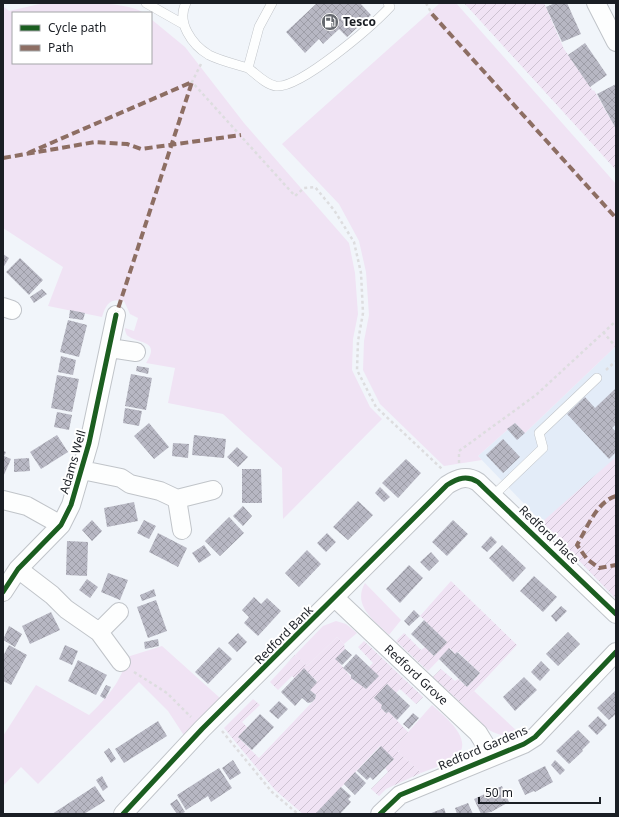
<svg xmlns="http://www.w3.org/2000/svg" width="619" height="817" font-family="'Noto Sans',sans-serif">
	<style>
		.built { fill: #e3ecf8 }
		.green { fill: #f0e3f4 }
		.garden { fill: url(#garden-furrows) }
		.building { fill: url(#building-cross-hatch) }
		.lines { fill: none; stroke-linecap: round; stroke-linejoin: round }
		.lane-casing { stroke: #c0c4c9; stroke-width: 10 }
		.street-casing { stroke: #c0c4c9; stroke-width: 20 }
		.path { stroke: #dddddf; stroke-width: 2.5; stroke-dasharray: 3 3; stroke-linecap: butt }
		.lane { stroke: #fdfefe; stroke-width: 9 }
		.street { stroke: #fdfefe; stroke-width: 18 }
		.quiet { stroke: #8d6e63; stroke-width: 4; stroke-dasharray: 8 4; stroke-linecap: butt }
		.cycleway-casing { stroke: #fff; stroke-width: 8 }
		.cycleway { stroke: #1b5e20; stroke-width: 5 }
		.labels { text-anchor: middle; stroke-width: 4; stroke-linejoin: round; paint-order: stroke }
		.poi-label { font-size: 12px; font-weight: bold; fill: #1a1e24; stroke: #fff; text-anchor: start }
		.street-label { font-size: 12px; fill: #1a1e24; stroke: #fff }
	</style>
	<defs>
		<pattern id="garden-furrows" width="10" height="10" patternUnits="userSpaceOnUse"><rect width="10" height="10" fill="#f0e3f4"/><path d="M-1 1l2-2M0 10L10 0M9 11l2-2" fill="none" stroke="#cdc2d1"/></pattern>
		<pattern id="building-cross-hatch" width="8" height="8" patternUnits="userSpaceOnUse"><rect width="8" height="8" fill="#b7b7c3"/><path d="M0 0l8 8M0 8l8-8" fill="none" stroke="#9d9da7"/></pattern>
	</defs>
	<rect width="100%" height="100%" fill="#f1f5fa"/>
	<path class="built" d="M616,346V599L478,456L515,423L525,433Z"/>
	<path class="green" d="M44,3C70,3 125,0 144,13H13V63H151V19L185,47L244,123L349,243L355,273L358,314L353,339L352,370L370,407L382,419L283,519L282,468L223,414L168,403L175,368L146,363C161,340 139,344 128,336C126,335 125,331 125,328L134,331L138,318L130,314L124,301C110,298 106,304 102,317L48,306L63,267L3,228V6L9,11Z
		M440,3H456L616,184V346L525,433L515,423L478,456L482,460L444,466L380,404L363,370L364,341L369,315L366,272L359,241L339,204L282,144Z
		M365,583L401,620L389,635C374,620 352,606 365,583Z
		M336,621L346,624L357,633L344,644L337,637L307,666L295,655L323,626Z
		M162,646L220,698L185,737L168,711L139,682L38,784L21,767L3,786V736L36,685L89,715C106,699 122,681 127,657Z
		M474,691L518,732C494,744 477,719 462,704Z
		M432,705C445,717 481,744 450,761C441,766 431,769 421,773L394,748Z"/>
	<path class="garden" d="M464,3H544L564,49L593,91L594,90L616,129V170Z
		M616,457V597L615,598L542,522Z
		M451,581L517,645L462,704L433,677L441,669L455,681L458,679L467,687L480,673L458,652L455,654L450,648L428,671L396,641L404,633L421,650L425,647L434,656L447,642L420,616Z
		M337,637L344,644L345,649L336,659L356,683L358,682L366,689L378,676L369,667L373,663L358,647L364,641L423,697L416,704L400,689L396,693L387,684L374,698L382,705L381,708L386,713L389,712L408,732L394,748L421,773L386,789L379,796L371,789L388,772L385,768L394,759L380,746L317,813L318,814H303L275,790L224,728L253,699L260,705L242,722L247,727L238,737L259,758L315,699L316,695L310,690L317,681L304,669L294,678L292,676L278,690L270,682L295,655L307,666Z"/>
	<path class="building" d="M315,3H360L371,15L347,37L339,29L323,44L319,39L305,53L286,32L316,4Z
		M555,3H567L581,34L562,42L546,7Z
		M585,43L607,75L590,87L568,55Z
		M616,84V129L597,94Z
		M3,254L9,258L3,268Z
		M20,258L43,280L29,295L6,272Z
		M42,289L47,294L34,303L30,297Z
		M70,310L85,313L83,320L69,318Z
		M68,320L87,325L79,357L60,352Z
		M61,356L76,360L73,375L58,372Z
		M137,366L149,368L148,374L136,371Z
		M131,374L152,378L146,410L125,406Z
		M57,375L79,379L72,412L51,408Z
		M616,388V424L612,428L616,432V452L609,459L567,414L585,397L595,408Z
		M125,408L142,411L139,426L123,423Z
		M57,412L72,415L69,430L54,427Z
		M149,423L169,447L154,459L134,436Z
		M515,423L525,433L517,440L507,429Z
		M57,435L68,452L41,469L30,452Z
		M194,435L226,439L224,458L192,455Z
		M503,439L520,457L503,473L486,455Z
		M173,443L189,444L188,458L172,456Z
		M237,447L248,457L238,467L227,457Z
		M3,451L6,452L4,456L11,459L3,477Z
		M29,458L30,471L14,472V459Z
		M406,459L421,473L398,498L382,483Z
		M242,469H261L262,503H242Z
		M380,487L390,497L384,502L375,493Z
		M358,501L373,515L348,540L333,527Z
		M134,502L138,521L107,527L104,508Z
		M243,506L252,516L243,526L233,516Z
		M229,517L244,533L220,556L205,541Z
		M92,520L102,531L92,541L82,530Z
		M144,520L156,526L149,539L137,533Z
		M453,520L468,534L447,556L432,542Z
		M158,533L187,548L178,567L149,552Z
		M327,533L336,542L326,552L317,543Z
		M491,536L497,542L487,552L481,547Z
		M67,541L88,542L87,576L66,575Z
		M204,545L211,555L199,563L192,553Z
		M502,545L526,568L513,582L489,558Z
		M307,550L321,564L299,587L285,573Z
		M431,552L439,561L429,571L420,562Z
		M409,565L423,578L400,603L386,589Z
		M108,573L128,580L120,600L101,592Z
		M534,576L557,597L543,612L520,591Z
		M87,579L98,587L90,598L79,590Z
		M154,589L156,596L142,601L140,595Z
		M254,597L261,604L267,598L281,611L258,636L244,623L249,617L242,610Z
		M156,600L167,631L148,638L137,607Z
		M561,606L567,611L556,622L551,616Z
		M414,610L420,616L409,626L404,621Z
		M51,612L60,630L30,644L22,626Z
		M424,620L447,642L434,656L411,634Z
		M9,626L22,634L15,647L3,640Z
		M568,632L580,644L558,666L546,654Z
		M238,633L247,642L237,652L228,643Z
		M158,639L159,646L145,649L144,642Z
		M9,645L27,655L11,685L3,681V656Z
		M65,645L78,651L72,665L59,659Z
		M219,647L232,659L208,684L195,672Z
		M449,648L455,654L457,652L480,673L467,687L439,659Z
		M345,649L352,655L342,665L335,659Z
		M356,654L379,676L366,689L351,678V675L343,668Z
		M78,660L107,675L96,695L68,681Z
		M541,661L550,670L540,681L531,672Z
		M304,668L317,682L310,690L316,695L315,699L312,702L308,703L302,698L295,706L281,692Z
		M524,677L537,690L515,711L503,697Z
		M387,684L410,706L397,720L389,712L386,713L381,708L382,705L374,698Z
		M106,685L111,687L105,699L100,696Z
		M616,690V714L609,720L597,708Z
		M279,701L288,709L278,719L269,711Z
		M413,713L419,718L409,729L403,724Z
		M260,714L274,727L252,750L238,737Z
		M598,716L607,725L597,735L588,726Z
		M158,721L167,736L124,763L115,749Z
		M578,730L590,742L582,750L583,751L569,764L556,751Z
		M381,746L394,759L373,780L370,777L367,780L357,771Z
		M109,748L116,759L111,763L104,752Z
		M233,760L241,773L230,780L222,768Z
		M555,760L565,770L560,775L551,765Z
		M545,766L553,782L535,792L534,791L525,795L518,780Z
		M219,768L232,788L211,802L208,796L186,810L177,795Z
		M355,772L366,783L355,795L344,784Z
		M102,776L108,787L103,791L96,780Z
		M95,786L105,801L84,814H52Z
		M502,786L509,802L491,812L481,814L474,799Z
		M341,787L351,796L348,799L351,802L340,814H318L316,813Z
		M177,799L185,812L181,814H177L170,804Z
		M468,803L473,814H457L455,808Z
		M444,808L446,814H429Z"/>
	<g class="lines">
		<defs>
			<path id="lane" d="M146,3L183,24
				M186,3C176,22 192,45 209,55C221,61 235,64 248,68L259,27L272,3
				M248,68C255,73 266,85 276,86C300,89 372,26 390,7L388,3
				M494,495L543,448L539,433L597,378"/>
			<path id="street" d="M596,3L616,42
				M3,307L12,310
				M110,348L136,352
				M82,470L121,478L130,484L160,491L177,499L213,490
				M177,499L182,530
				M3,500L27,506L61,525
				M18,569L52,595L66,609L99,632L121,662
				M3,592L18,569L61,525L71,505L89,443L116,315
				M335,598L478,733L486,746L490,758
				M99,632L119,612
				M123,814L202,729L447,485C458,478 467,475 478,482L616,614
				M380,814L400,795L524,744L535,737L616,652"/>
		</defs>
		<use href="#lane" class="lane-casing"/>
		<use href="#street" class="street-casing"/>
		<path class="path" d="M426,3L432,14
			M201,64L192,82L295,196L304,188L315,187L334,210L354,242L361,273L363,313L358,341L357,370L376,407L442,469
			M603,332L616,347
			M606,370L616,361
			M459,463V451L536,395L616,321
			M134,672L167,693L191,717
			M222,731L272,792L298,814"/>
		<use href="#lane" class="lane"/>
		<use href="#street" class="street"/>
		<path class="quiet" d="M432,14L616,218
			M28,153L192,82L116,315
			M3,158L95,142L127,144L141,149L241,135
			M616,496C597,501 586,530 577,545L587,559L599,568L616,565"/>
		<defs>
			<path id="cycleway" d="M3,592L18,569L61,525L71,505L89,443L116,315
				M123,814L202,729L447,485C458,478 467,475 478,482L616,614
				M380,814L400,795L524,744L535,737L616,652"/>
		</defs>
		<use href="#cycleway" class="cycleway-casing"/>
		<use href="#cycleway" class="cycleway"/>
	</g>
	<defs>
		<symbol id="fuel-disc" viewBox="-11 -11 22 22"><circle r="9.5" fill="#65696f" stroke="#fff"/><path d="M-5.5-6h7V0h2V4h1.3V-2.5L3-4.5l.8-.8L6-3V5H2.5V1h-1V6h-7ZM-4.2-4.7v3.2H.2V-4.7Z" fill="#fff"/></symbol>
	</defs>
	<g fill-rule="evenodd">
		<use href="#fuel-disc" x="320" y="12" width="20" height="20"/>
	</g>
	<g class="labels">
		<g class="poi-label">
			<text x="343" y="26">Tesco</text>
		</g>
		<g class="street-label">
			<text transform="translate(73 462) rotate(-74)" y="4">Adams Well</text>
			<text transform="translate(549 535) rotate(44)" y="4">Redford Place</text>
			<text transform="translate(284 635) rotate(-45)" y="4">Redford Bank</text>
			<text transform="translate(416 675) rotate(43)" y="4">Redford Grove</text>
			<text transform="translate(483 748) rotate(-23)" y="4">Redford Gardens</text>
		</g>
	</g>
	<rect width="619" height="817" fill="none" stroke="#1a1e24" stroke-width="8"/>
	<rect x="12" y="12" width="140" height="52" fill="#ffffff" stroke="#a3a5a7"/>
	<rect x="20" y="25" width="20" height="6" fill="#1b5e20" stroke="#a3a5a7"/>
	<text x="48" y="32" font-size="12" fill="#1a1e24">Cycle path</text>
	<rect x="20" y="45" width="20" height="6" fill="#8d6e63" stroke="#a3a5a7"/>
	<text x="48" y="52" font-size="12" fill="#1a1e24">Path</text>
	<path d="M479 797v6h121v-6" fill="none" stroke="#1a1e24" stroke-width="2"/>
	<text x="485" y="797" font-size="12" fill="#1a1e24" stroke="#ffffff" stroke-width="3" paint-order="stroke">50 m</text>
</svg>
